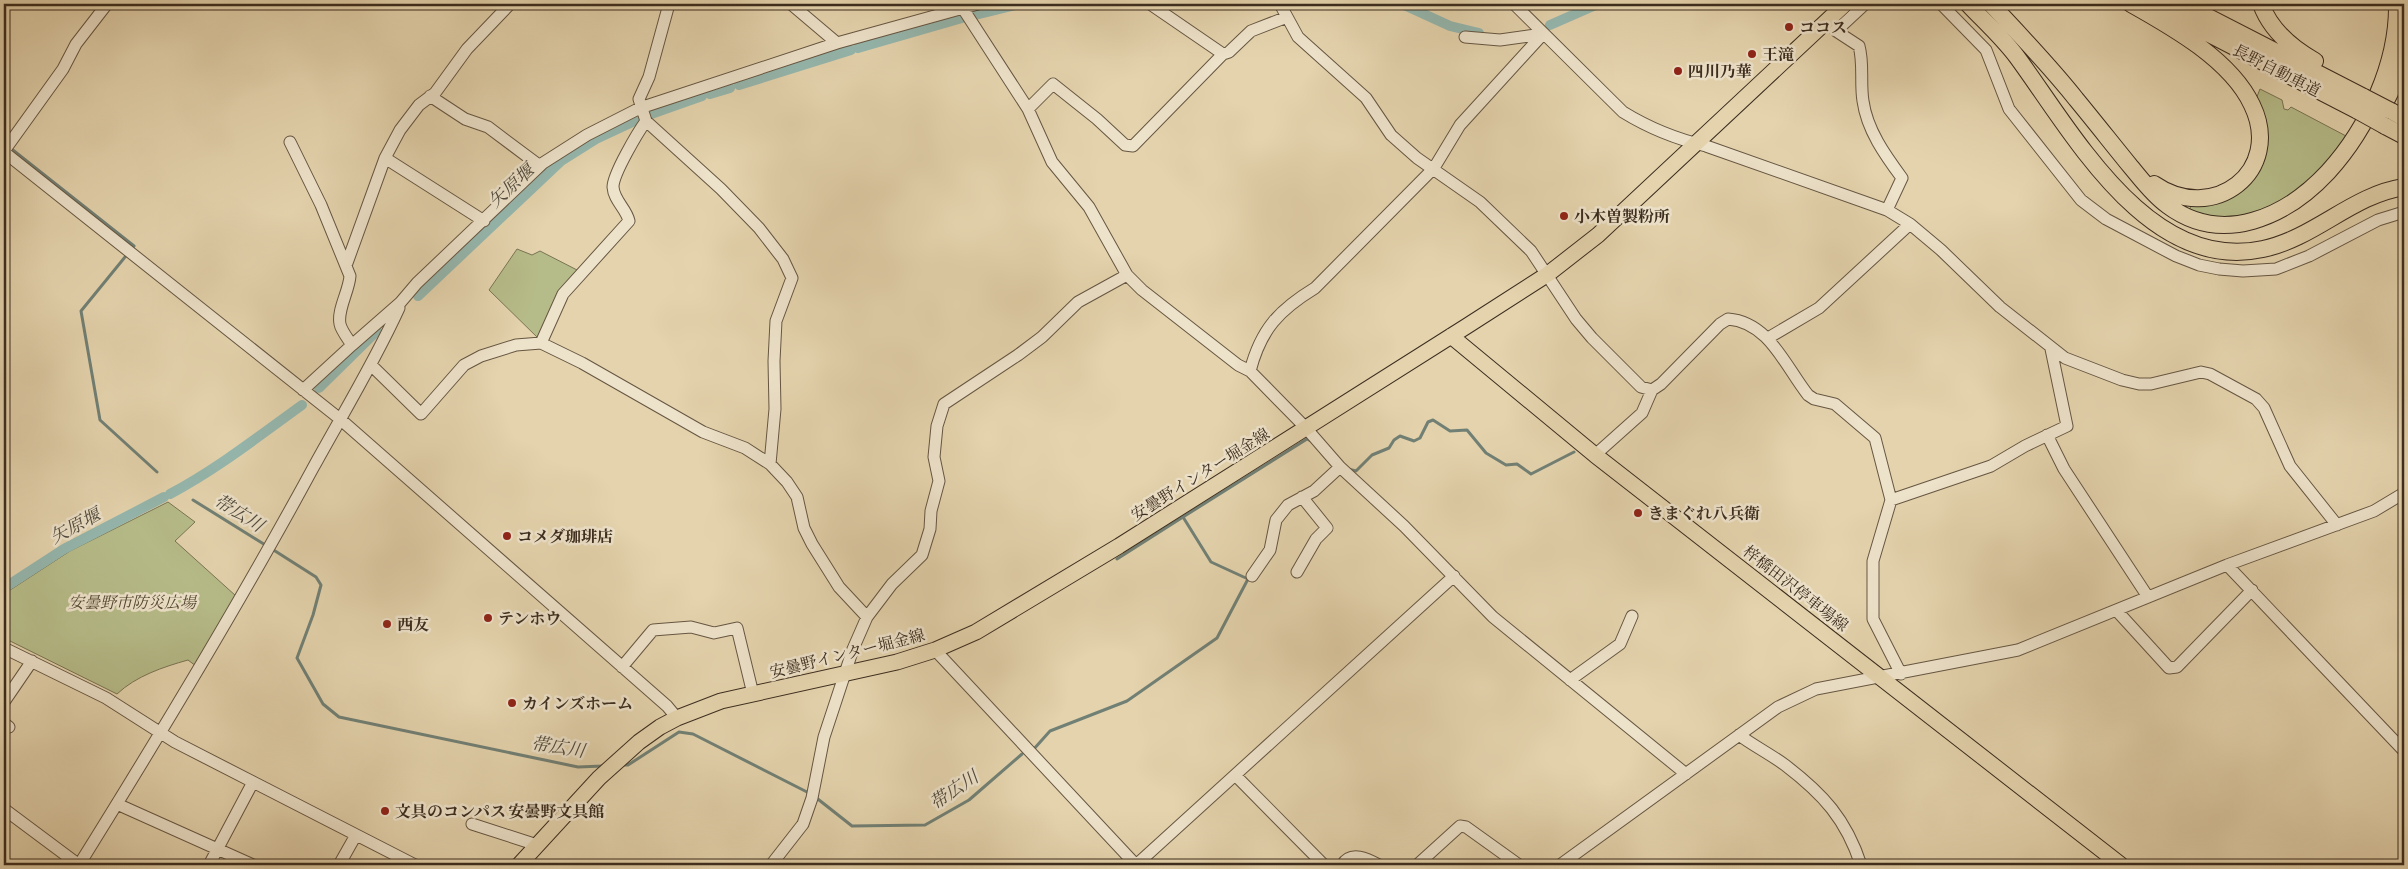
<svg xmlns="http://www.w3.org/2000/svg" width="2408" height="869" font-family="'Libre Bodoni','Noto Serif JP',serif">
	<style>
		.green { fill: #b6bc89; stroke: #797454 }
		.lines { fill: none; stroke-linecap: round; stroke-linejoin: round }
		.stream { stroke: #718075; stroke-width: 3 }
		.canal { stroke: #95b7ae; stroke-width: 10 }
		.minor-casing { stroke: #665642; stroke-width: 13 }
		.major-casing { stroke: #3c2d1f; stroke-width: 17 }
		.highway-casing { stroke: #3c2d1f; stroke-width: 18 }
		.minor { stroke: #ede2ca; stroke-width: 11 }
		.major { stroke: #e4d3ad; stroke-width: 15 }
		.highway { stroke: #e4d3ad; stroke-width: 16 }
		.highway-bridge-casing { stroke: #3c2d1f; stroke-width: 18; stroke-linecap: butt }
		.highway-bridge { stroke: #e4d3ad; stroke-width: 16 }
		.poi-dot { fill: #8f2418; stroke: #ede2ca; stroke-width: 2 }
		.labels { text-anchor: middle; stroke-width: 5; stroke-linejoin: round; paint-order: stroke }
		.poi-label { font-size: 16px; font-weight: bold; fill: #3c2d1f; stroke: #ede2ca; text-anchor: start }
		.street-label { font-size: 16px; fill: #3c2d1f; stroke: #ede2ca }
		.park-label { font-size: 16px; font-style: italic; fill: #544a34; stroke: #ede2ca }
		.water-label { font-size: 18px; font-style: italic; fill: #4e493c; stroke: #ede2ca }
	</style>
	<rect width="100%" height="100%" fill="#e4d3ad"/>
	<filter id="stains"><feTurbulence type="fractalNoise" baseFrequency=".004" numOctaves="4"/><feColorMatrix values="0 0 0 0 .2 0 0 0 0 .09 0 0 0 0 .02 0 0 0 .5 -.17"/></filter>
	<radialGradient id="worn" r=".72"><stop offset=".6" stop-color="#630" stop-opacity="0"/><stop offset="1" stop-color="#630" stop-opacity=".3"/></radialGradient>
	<path class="green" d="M2260,89L2282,100L2284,109L2288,110L2291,107L2346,136L2326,164L2296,193L2263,213L2217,219L2189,212L2191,205L2236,192L2264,118L2256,99Z
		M517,249L532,255L540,251L579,271L539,339L489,290Z
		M168,502L195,522L175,541L236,596L196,666L188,660C163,667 136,676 117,694L4,638V594L70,551Z"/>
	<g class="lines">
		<path class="stream" d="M9,147L134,246L81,311L100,420L157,472
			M1348,469L1356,471L1372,455L1389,448L1394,440L1400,436L1414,441L1420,438L1428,422L1433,420L1450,431L1467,430L1486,453L1506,465L1517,464L1531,474L1574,452
			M193,500L267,546
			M272,549L316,577L321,585L313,615L297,658L323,704L339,717L578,767L603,766
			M1117,559L1183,517
			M1033,750L1050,731L1127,701L1217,638L1248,579L1211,562L1183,517L1307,439L1311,441
			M622,765H628L679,732L693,734L809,793
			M814,796L852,826L925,825L969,800L1022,754"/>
		<path class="canal" d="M1402,4L1450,26L1479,33
			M971,16L1019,4
			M1550,25L1598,4
			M858,48L962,18
			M739,85L851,50
			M710,94L730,88
			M651,114L702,96
			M418,296L561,161L596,139L641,118
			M319,388L377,331
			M170,494C217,469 259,436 302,405
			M4,588L64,549L164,497"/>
		<defs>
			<path id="minor" d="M669,4L649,77L639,99L646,121L721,189L759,228L783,259L792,278L776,321L774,361L775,409L770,464
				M791,4L837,43
				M960,4L1028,109L1052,162L1089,207L1127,275L1142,290L1238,365L1250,371L1306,428L1340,467L1404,526L1493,617L1686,774
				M1150,4L1223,54
				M1280,4L1298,37L1366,98L1391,135L1417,158L1480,202L1531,251L1576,319L1592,338L1641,387L1652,390
				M1514,4L1623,112C1649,128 1676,139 1706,146L1887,210L1910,224L1941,250L2000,307L2065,358L2122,380L2139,384H2151L2201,372L2210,374L2256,399L2264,408L2290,466L2337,525
				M1941,4L1986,50L2009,109L2081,200L2106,219L2176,256L2199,265L2219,269L2243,271L2276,269L2309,256L2378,220L2404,212
				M1832,27L1836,31L1865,4
				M1836,31L1859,46C1864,64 1860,83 1863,101C1867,130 1885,155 1902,178L1887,210
				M1465,37L1500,40L1543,34
				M430,96L465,119L488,127L540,166
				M1028,109L1053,84L1097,119L1125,145L1133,146L1223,54L1229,52L1251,31L1287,17
				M290,142L321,205L350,276C349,291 337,310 340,324C341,330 348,339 352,345L303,390
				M4,151L63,69L76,44L107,4
				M4,152L340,419L667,706L677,718
				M385,158L484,221
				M347,263L385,158L400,130L419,105L435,93L467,49L510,4
				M1768,338L1819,308L1910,224
				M541,343L563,294L629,221C626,208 614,201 613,187C613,174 638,132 646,121
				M352,345L400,303L417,283L543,163L587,135L640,108L837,43L978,4
				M371,365L421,414L464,365L481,356L516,345L541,343L582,363L703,432L745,448L770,464L787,482L797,497L804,528L812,544L839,587L867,617
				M1250,371C1261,329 1279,310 1315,288L1434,168L1460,125L1543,34
				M2047,435L2064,469L2148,597
				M1595,455L1642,413L1652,390L1661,384L1720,324L1728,319C1769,322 1785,366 1808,395L1814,399L1835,404L1875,438L1891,500L1873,561V619L1901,674
				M1891,500L1991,466L2025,446L2067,426L2051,349
				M2227,565L2404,751
				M1297,572L1316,539L1327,528L1302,497
				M1252,576L1270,550L1276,520L1288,505L1314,491L1340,467
				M2117,611L2169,668L2177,667L2252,590
				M4,648L106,698L175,742L415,865
				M935,650L1136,865
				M622,667L653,630L691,627L714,633L737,628L753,694
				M1570,680L1620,644L1632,616
				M4,702L32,661
				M4,723L9,727
				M1739,735C1754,746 1770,754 1785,765C1823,794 1846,819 1861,865
				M1235,775L1324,865
				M117,804L253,865
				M4,809L79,865
				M472,824L537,845
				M79,865C160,735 240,603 313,468C342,415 374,363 399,308
				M209,865L253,782
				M339,865L356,835
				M771,865L803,824L812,798L824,737L853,649L867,617L892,584L922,555L930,529L931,511L939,481L934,457L937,426L944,404L1018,355L1042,337L1078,302L1127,275
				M1136,865L1454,576
				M1342,865C1351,850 1368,859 1379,865
				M1417,865L1460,826L1466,827L1519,865
				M1560,865L1778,707L1816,689L2018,650L2227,565L2374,511L2404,493"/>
			<path id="major" d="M1451,336L1595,455L2121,865
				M519,865L599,778L639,742L660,727L677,718L721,701L897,662L935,650L976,632L1119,546L1467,326L1548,274L1598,235L1845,4"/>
			<path id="highway" d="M1968,4C1984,21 2002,37 2017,57C2073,133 2149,274 2263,249C2315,238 2352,195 2404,187
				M1991,4C2020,35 2050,66 2076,99C2095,122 2113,145 2131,167C2142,180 2153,195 2167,205C2223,247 2287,216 2328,172C2368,128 2398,63 2397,4
				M2131,4C2172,27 2231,60 2252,105C2284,171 2213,225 2154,184
				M2151,4L2358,111
				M2183,4L2364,97
				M2261,4C2270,29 2292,48 2315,61
				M2391,111L2404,118
				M2377,119L2390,93L2400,58
				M2385,126L2404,136"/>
		</defs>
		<use href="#minor" class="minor-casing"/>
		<use href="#major" class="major-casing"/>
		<use href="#highway" class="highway-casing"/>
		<use href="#minor" class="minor"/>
		<use href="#major" class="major"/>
		<use href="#highway" class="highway"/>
		<defs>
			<path id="highway-bridge" d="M2364,97L2391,111
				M2358,111L2385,126"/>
		</defs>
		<use href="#highway-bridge" class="highway-bridge-casing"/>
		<use href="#highway-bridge" class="highway-bridge"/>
	</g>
	<g class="poi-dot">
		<circle cx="1789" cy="27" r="5"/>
		<circle cx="1752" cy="54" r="5"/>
		<circle cx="1678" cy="71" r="5"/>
		<circle cx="1564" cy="216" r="5"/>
		<circle cx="1638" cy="513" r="5"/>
		<circle cx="507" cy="536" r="5"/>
		<circle cx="488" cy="618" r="5"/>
		<circle cx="387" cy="624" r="5"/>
		<circle cx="512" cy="703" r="5"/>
		<circle cx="385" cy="811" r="5"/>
	</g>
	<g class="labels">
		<g class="poi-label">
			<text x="1799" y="33">ココス</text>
			<text x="1762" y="60">王滝</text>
			<text x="1688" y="77">四川乃華</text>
			<text x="1574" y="222">小木曽製粉所</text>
			<text x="1648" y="519">きまぐれ八兵衛</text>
			<text x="517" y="542">コメダ珈琲店</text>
			<text x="498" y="624">テンホウ</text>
			<text x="397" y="630">西友</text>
			<text x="522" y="709">カインズホーム</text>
			<text x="395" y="817">文具のコンパス 安曇野文具館</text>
		</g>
		<g class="street-label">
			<text transform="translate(2277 70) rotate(27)" y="6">長野自動車道</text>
			<text transform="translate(1200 474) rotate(-32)" y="6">安曇野インター堀金線</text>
			<text transform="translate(1796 588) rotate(38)" y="6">梓橋田沢停車場線</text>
			<text transform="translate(847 653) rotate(-14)" y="6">安曇野インター堀金線</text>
		</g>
		<g class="park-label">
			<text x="132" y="608">安曇野市防災広場</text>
		</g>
		<g class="water-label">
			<text transform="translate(511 186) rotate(-43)" y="6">矢原堰</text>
			<text transform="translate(239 513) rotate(32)" y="6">帯広川</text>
			<text transform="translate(75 526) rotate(-28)" y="6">矢原堰</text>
			<text transform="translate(558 747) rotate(9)" y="6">帯広川</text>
			<text transform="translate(954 790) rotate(-34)" y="6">帯広川</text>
		</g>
	</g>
	<rect width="2408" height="869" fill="none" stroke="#e4d3ad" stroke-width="20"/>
	<rect x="5" y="5" width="2398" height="859" fill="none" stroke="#3c2d1f" stroke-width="2.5"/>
	<rect x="10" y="10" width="2388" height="849" fill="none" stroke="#3c2d1f"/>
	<rect width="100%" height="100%" filter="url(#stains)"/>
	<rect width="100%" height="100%" fill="url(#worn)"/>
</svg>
